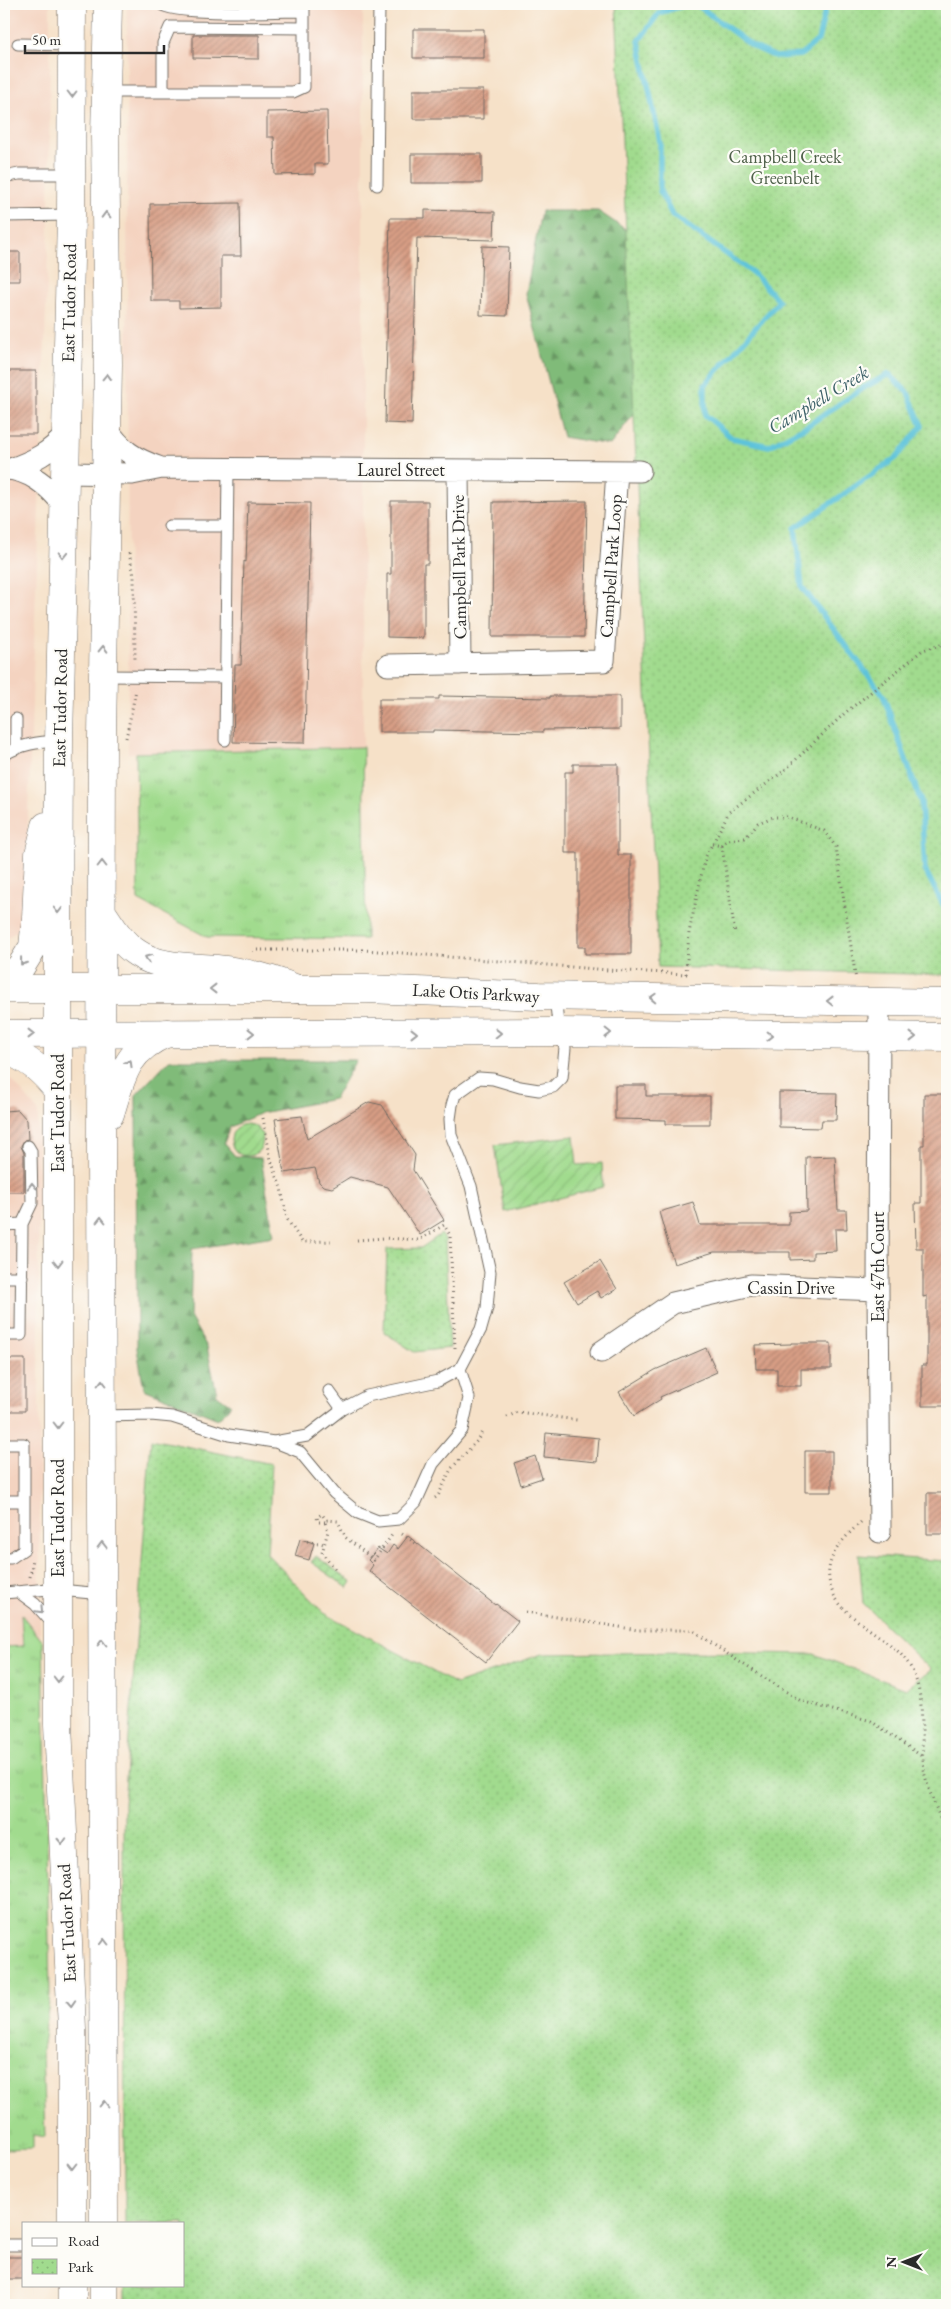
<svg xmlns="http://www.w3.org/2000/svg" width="951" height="2309" font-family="'EB Garamond',serif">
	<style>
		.built { fill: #f4d3c0 }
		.grass { fill: url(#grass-tufts); stroke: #66835c }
		.forest { fill: url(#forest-firs); stroke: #567352 }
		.park { fill: url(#park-dots); stroke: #66835c }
		.garden { fill: url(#garden-furrows); stroke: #66835c }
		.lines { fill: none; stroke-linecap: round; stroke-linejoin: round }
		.stream { stroke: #5dc3da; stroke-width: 5.5 }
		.building { fill: url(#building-hatch) }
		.service-casing { stroke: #726b62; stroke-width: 13 }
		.minor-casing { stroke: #726b62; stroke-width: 23 }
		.secondary-casing { stroke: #726b62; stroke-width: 29 }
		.primary-casing { stroke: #726b62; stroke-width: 29 }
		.path { stroke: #726b62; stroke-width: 3; stroke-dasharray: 1 4; stroke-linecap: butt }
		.service { stroke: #fff; stroke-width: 11 }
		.minor { stroke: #fff; stroke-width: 21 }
		.secondary { stroke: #fff; stroke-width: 28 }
		.primary { stroke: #fff; stroke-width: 28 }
		.oneway { stroke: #a0a0a0 }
		.labels { text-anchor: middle; stroke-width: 4.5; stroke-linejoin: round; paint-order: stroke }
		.park-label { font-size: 18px; fill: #4e6049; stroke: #fdfcf7 }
		.street-label { font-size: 18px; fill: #2b2b2b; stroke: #fdfcf7 }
		.water-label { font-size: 19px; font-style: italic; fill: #3c6068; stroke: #fdfcf7 }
	</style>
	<defs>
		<pattern id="grass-tufts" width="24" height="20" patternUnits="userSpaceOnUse" patternTransform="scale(1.25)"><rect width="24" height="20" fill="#a1db8e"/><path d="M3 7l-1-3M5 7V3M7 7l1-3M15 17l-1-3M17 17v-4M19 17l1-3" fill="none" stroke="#8bbc7b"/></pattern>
		<pattern id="forest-firs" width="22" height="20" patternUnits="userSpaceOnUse" patternTransform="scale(1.25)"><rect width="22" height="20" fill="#80bb79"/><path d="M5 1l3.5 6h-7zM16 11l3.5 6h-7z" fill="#699863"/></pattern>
		<pattern id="park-dots" width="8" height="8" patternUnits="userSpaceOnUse" patternTransform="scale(1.25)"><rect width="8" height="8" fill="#a1db8e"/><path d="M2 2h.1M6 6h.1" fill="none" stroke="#8bbc7b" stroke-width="1.8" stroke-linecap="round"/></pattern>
		<pattern id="garden-furrows" width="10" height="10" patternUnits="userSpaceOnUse" patternTransform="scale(1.25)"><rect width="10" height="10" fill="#a1db8e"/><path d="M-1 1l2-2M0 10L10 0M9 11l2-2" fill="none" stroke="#8bbc7b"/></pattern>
		<pattern id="building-hatch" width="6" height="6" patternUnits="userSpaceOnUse" patternTransform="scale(1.25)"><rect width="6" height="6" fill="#d89e85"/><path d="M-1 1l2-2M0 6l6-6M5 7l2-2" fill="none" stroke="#af816d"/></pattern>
	</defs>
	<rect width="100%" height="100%" fill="#fdfcf7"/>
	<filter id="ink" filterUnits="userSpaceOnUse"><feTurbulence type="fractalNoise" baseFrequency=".02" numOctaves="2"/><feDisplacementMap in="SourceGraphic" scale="10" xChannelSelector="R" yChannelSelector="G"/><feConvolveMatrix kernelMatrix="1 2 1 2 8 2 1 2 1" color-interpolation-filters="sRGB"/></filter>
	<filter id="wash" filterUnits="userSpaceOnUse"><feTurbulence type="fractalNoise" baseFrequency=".0096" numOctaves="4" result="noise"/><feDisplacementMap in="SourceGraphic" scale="20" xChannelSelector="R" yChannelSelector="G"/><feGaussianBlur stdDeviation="1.12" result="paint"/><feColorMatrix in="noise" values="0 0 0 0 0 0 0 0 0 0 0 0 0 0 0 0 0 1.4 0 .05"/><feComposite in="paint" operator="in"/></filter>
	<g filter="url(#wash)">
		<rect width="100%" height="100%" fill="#f6e1c8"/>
		<path class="built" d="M4,4H50L49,224L27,844L20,928L4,941Z
			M127,4H363V747L128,753Z
			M4,1071L38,1111L40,1653L4,1652Z"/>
		<path class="grass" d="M363,747L366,939L207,937L138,900L136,753Z
			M21,1614L43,1642L50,1995L42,2051L45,2137L33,2135V2148L4,2149V1647L23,1646Z"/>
		<path class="forest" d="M541,211H598L646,243L671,366L610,445L563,437L526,294Z
			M169,1060H356L334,1099L261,1113L230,1127L224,1143L235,1156L261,1158L274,1236L192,1249L190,1317L207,1347L217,1395L231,1405L218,1419L144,1389L137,1349L136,1095Z"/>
		<path class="park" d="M616,4H947V975L658,967Z
			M441,1234L445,1239L450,1348L414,1352L384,1332L387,1249L421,1248Z
			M151,1439L272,1464L267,1554L324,1613L456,1684L542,1654L690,1652L814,1654L906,1689L931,1670L863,1603L859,1555L947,1561V2305H125V2285H184V2223H125L124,1804Z"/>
		<path class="garden" d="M231 1140a16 16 0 1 1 32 0a16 16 0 1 1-32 0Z
			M574,1136L577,1165L602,1163L603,1187L505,1212L495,1145Z
			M316,1556L352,1582L348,1588L311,1562Z"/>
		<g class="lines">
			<path class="stream" d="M688,4L659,13L639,41L660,142V191L672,215L753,273L779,301L705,385V415L732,438L769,446L807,426L863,388L889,374L908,393L922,426L896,458L795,528L802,587L883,695L921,802L925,870L947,912
				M696,4L752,46L776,57L801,55L818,40L825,11L818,4"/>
		</g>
		<g id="blocks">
			<path class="building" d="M413,29H484V58H413Z
				M193,35H259V59L193,58Z
				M413,90H483V119H413Z
				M327,111L328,164H315V174L275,175L274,137H267V112Z
				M411,154H482V183H411Z
				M240,203L241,256H221V307L179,308V301H151L150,204Z
				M425,210L495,212L494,240L417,238L412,424L385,423L390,218H425Z
				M482,246L509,247L507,316L480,315Z
				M4,252H20V281H4Z
				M4,371H36V434H4Z
				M391,501H428V564H424V638L387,637V574H391Z
				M587,501L584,637H492L493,502Z
				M248,502L310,503L305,743L233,742L235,665H241L244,561L246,562Z
				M439,696L550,698V696H620V729L543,730V732L433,730V732H379V699H439Z
				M573,764H618V855H631V954H585V947H578V853H565V772H573Z
				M615,1085H646V1096H710V1124H666V1120L615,1119Z
				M779,1092L837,1093L836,1120H822L821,1128L779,1127Z
				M924,1094H947V1296H944V1365H947V1406H922V1365H927V1296L923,1297V1248H916L915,1203H921V1145H924Z
				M369,1102L382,1105L415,1155L413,1170L444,1220L420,1235L388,1187L350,1177L332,1188L323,1186L319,1182L315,1168L284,1173L275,1119L302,1116L307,1139Z
				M18,1110L27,1120L28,1139L24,1140L21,1146L24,1153V1192H4V1111Z
				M835,1156L838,1210H846L847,1229H835L836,1251L813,1252V1259L790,1260V1252H714L674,1264L659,1212L693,1202L700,1225H789V1212L807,1211L806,1157Z
				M600,1261L617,1289L601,1298L597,1291L577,1303L564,1282Z
				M791,1343H831V1369H801V1386H777V1369H756L755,1345L791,1344Z
				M706,1348L717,1372L660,1397L661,1399L634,1416L619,1392L655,1370Z
				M4,1359H25V1411H4Z
				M546,1433L599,1438L597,1462L544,1457Z
				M805,1451H832V1492H805Z
				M535,1456L542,1478L521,1485L514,1463Z
				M927,1493H947V1534H927Z
				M408,1536L495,1605L496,1604L518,1621L486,1662L369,1571L373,1565L368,1560L378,1548L387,1554L393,1545L398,1549Z
				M300,1539L314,1543L309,1560L295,1556Z
				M4,2257H24V2279H4Z"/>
		</g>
	</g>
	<g filter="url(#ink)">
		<use href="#blocks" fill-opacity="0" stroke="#726b62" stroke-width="1"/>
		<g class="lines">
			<defs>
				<path id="service" d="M161,4C175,16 281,11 304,11V5
					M18,44L72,45
					M106,92H293L304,87V11
					M163,92V43L170,27L304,28
					M4,177L19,174H71
					M377,185L379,4
					M4,216L71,215
					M169,526H227
					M103,676L226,677
					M16,719V747
					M225,740L228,469
					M4,755C21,744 38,742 59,741
					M22,1224L32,1203L31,1151L28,1146
					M4,1225L22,1224L21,1335H4
					M4,1277H22
					M329,1391L342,1409
					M102,1416L151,1415L172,1417L229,1435L274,1442L307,1436L342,1409L367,1396L438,1381L460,1369L481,1329L487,1308L490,1272L471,1186L451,1135L450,1119L452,1105L455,1095L479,1078L493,1079L520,1087L539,1090L553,1087L562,1078L565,1048L559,1032L555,997
					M275,1442L300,1452L334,1493L358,1513L378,1521L399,1519L416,1502L433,1464L462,1430L469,1398L460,1369
					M4,1444H24V1549L11,1558H4
					M4,1501H24
					M4,1593L49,1589L102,1594
					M20,1593L35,1604L53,1624
					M4,2245H24"/>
				<path id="minor" d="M105,426C122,451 133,458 161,468
					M4,469C29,469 50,487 64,506
					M11,469C33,461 50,453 66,434
					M458,470L460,664
					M65,473L132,474L162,468L640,471
					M388,665L604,661L617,471
					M879,1002L878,1290L880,1532
					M601,1352L673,1303L751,1285L878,1290"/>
				<path id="secondary" d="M4,989H367L539,996L947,1003
					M4,1034L559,1032L947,1037"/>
				<path id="primary" d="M102,912C112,927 122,944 137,953C162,970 198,966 227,970C251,973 274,980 297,989
					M4,979L20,968L33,947L36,918L39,854L46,826
					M4,1050C27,1057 44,1071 58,1091
					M110,1114C122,1075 126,1050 167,1033
					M72,2223V2029L58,1724V959L59,741L71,215L72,4
					M104,2223L101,1142L102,737L108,364L105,136L108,4
					M104,2285V2305
					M72,2305V2285"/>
			</defs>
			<use href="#service" class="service-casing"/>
			<use href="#minor" class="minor-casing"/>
			<use href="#secondary" class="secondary-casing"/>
			<use href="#primary" class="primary-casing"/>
			<path class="path" d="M42,6H49
				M129,553L134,576L135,661
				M126,738L136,690
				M712,844L722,846L735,934
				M722,846L727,840L745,838L758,823L773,817H788L824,831L836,847L856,980
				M252,950H365L608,970L687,974
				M686,974L689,933L705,858L729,812L785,770L845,713L923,650L947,643
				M263,1118L271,1160L281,1188L287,1219L302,1242L331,1241
				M357,1240L384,1238L419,1240L444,1225L450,1235L455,1348
				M507,1417L518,1412L577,1420
				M435,1498L438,1496L451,1469L477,1441L483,1430
				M325,1522H318L317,1517L322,1514L326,1520
				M861,1522C845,1537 826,1555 829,1579C833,1618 888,1633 908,1663C929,1695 918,1740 925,1775C929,1793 941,1819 947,1836
				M402,1534L418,1545
				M307,1541L324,1544
				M335,1568L322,1553L328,1531L325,1522L326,1520L338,1521L345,1537L374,1560L392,1535
				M30,1577L33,1559
				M526,1612L638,1630H692L735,1659L801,1701L871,1721L923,1757"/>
			<use href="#service" class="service"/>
			<use href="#minor" class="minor"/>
			<use href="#secondary" class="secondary"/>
			<use href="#primary" class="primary"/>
		</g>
		<defs><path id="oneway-chevron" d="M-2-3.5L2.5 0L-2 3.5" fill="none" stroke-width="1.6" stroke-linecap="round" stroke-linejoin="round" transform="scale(1.25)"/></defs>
		<g class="oneway">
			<use href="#oneway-chevron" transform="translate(72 94) rotate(90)"/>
			<use href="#oneway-chevron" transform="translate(106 215) rotate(-91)"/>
			<use href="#oneway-chevron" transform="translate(107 377) rotate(-88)"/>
			<use href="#oneway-chevron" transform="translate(63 555) rotate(91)"/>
			<use href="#oneway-chevron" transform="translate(103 649) rotate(-89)"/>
			<use href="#oneway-chevron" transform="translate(102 864) rotate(-90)"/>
			<use href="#oneway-chevron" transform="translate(58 910) rotate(90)"/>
			<use href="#oneway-chevron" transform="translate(148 958) rotate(-158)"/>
			<use href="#oneway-chevron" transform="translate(23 962) rotate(128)"/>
			<use href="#oneway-chevron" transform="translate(213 989) rotate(180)"/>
			<use href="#oneway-chevron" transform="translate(653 998) rotate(-178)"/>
			<use href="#oneway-chevron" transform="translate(830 1001) rotate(-179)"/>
			<use href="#oneway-chevron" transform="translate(251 1033)"/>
			<use href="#oneway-chevron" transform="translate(414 1033)"/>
			<use href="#oneway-chevron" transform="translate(498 1033) rotate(-1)"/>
			<use href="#oneway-chevron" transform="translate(608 1033) rotate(1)"/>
			<use href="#oneway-chevron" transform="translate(31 1034)"/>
			<use href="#oneway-chevron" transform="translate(770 1036) rotate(1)"/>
			<use href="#oneway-chevron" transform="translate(913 1037)"/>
			<use href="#oneway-chevron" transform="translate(129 1063) rotate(-60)"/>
			<use href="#oneway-chevron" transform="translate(32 1186) rotate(-91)"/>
			<use href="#oneway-chevron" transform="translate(101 1220) rotate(-90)"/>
			<use href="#oneway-chevron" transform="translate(58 1263) rotate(90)"/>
			<use href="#oneway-chevron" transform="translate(102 1383) rotate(-90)"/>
			<use href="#oneway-chevron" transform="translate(58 1425) rotate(90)"/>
			<use href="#oneway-chevron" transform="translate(102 1545) rotate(-90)"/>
			<use href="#oneway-chevron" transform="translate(40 1610) rotate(46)"/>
			<use href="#oneway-chevron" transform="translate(102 1643) rotate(-90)"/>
			<use href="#oneway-chevron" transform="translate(58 1679) rotate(90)"/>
			<use href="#oneway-chevron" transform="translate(62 1841) rotate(87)"/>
			<use href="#oneway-chevron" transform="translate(104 1942) rotate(-90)"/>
			<use href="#oneway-chevron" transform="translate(71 2003) rotate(87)"/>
			<use href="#oneway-chevron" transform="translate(104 2104) rotate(-90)"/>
			<use href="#oneway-chevron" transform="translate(72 2166) rotate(90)"/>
		</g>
	</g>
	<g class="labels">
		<g class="park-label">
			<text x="785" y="163">Campbell Creek<tspan x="785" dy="21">Greenbelt</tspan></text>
		</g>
		<g class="street-label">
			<text transform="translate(69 303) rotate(-89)" y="6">East Tudor Road</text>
			<text x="401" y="476">Laurel Street</text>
			<text transform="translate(611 566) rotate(-86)" y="6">Campbell Park Loop</text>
			<text transform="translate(459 567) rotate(-91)" y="6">Campbell Park Drive</text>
			<text transform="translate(60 708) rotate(-89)" y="6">East Tudor Road</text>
			<text transform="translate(476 993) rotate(3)" y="6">Lake Otis Parkway</text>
			<text transform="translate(58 1113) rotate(-90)" y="6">East Tudor Road</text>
			<text transform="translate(878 1267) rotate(-90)" y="6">East 47th Court</text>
			<text x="791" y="1294">Cassin Drive</text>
			<text transform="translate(58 1518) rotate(-90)" y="6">East Tudor Road</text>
			<text transform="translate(67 1923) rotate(-93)" y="6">East Tudor Road</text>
		</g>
		<g class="water-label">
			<text transform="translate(818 399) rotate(-31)" y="7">Campbell Creek</text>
		</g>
	</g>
	<rect width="951" height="2309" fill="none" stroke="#fdfcf7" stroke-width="20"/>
	<rect x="22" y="2222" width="162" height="65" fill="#fdfcf7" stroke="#a9a8a5"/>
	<rect x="32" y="2238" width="25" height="8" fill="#ffffff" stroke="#a9a8a5"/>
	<text x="68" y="2246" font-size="15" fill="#2b2b2b">Road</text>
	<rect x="32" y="2259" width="25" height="15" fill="url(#park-dots)" stroke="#a9a8a5"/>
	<text x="68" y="2272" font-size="15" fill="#2b2b2b">Park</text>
	<g transform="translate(904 2262) rotate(270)" stroke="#fdfcf7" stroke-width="4" paint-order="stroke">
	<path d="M0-4L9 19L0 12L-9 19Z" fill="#2b2b2b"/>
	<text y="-8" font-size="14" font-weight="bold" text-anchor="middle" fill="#2b2b2b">N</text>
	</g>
	<path d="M25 45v8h139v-8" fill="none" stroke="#2b2b2b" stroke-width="2.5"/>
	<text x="32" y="45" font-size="15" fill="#2b2b2b" stroke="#fdfcf7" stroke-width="4" paint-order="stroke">50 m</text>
</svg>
